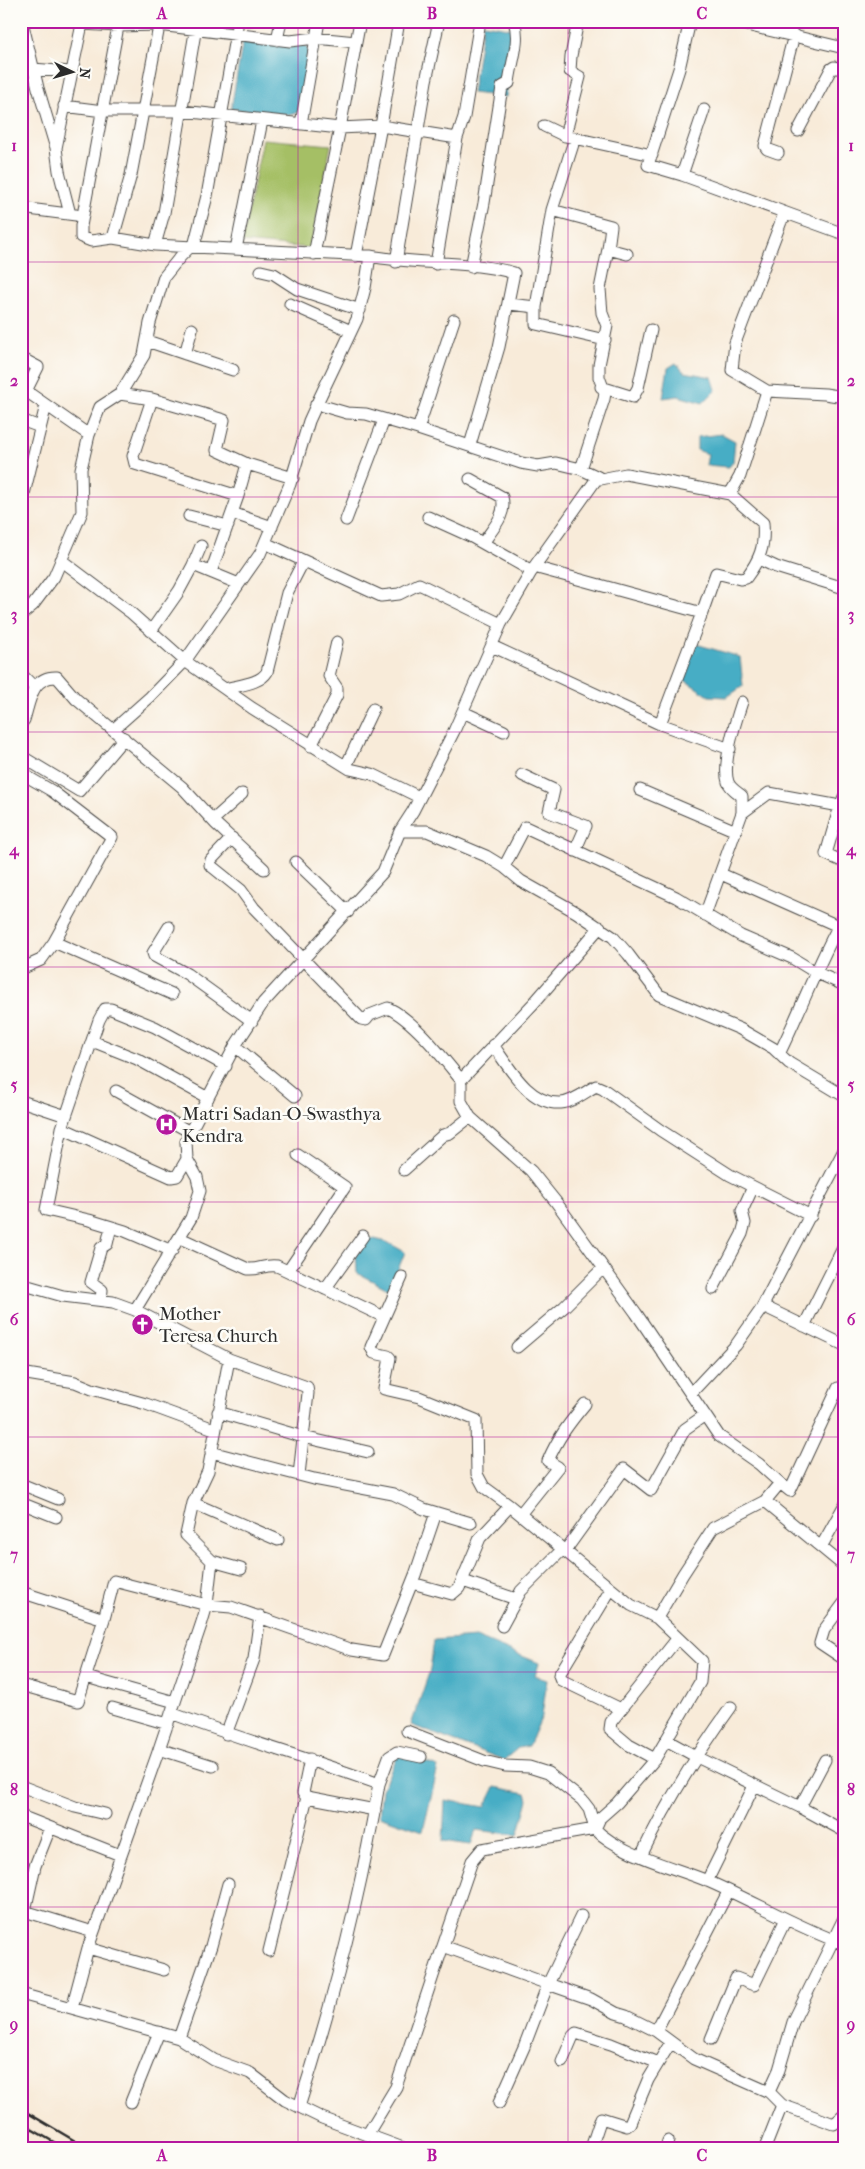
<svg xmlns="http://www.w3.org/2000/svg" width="865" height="2169" font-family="'IM FELL French Canon',serif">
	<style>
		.green { fill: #a5bf65; stroke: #687548 }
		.water { fill: #46adc5; stroke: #386c78 }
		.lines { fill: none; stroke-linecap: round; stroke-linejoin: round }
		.minor-casing { stroke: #4a4845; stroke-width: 13 }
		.minor { stroke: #fff; stroke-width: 11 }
		.rail { stroke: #2b2b2b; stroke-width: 2.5 }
		.grid { fill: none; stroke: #b5179e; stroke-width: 1; stroke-opacity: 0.55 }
		.labels { text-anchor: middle; stroke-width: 5; stroke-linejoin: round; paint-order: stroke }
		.poi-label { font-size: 19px; fill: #2b2b2b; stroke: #fdfcf7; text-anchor: start }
		.neatline { fill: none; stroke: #b5179e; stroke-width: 2 }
		.grid-label { font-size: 16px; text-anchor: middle; font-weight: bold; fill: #b5179e }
	</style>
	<rect width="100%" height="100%" fill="#fdfcf7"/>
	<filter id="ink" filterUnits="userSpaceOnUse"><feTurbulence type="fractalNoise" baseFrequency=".02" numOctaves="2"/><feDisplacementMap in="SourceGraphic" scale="10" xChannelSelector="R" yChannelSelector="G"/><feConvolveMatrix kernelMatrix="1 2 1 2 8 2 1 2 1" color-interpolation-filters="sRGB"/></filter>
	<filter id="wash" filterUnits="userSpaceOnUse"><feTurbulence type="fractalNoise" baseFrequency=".0096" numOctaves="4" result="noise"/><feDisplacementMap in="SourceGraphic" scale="20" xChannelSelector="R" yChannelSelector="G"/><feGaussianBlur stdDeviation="1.12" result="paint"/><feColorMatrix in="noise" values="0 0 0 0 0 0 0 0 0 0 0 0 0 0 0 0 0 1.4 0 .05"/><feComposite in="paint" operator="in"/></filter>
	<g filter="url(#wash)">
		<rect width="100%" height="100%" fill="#f8ebd9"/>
		<path class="green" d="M263,139L331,145L311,248L242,242Z"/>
		<path class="water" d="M483,24L515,29L506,97L472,93Z
			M243,40L307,46L309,54L300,112L289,115L231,109Z
			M676,363L684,372L712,377L716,390L703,403L678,396L663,398L668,368Z
			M722,434L735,441L733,462L729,467L706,465L708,454L697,450V437Z
			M696,644L740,657L743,686L727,697L709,696L681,678Z
			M366,1237L387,1242L405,1252L390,1290L357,1273L356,1254Z
			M476,1637L539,1663L535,1676L547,1680L542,1716L529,1746L518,1748L504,1760L411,1725L430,1670L434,1640Z
			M399,1753L438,1767L423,1831L379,1816L382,1789Z
			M495,1787L526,1793L528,1800L518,1835L476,1830L471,1845L443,1841L445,1800L485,1807Z"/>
	</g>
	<g filter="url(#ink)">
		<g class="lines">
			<defs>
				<path id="minor" d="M22,21L38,88L55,145
					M119,21L81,226V237L91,241L113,238L155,245L370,256C417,265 469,260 514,273L499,347L470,445
					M360,21L340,128L381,126L457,138L464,117L480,21
					M578,21L571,56L570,71L580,77L565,136L652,155
					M690,21L679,69L648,165L682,175L789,214
					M730,21L844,48
					M277,40L281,21
					M33,69L70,72
					M64,106L103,111H182L340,128L314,254
					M301,124L319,21
					M544,126L565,136
					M798,131L831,69L834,67L844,70
					M575,138L552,210L611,226L608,249L627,254
					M778,153L767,149L765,146L794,35
					M682,175L704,110
					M21,208L76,215
					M70,214L59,171L56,148L82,24L118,26L159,25L290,41L316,38L356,42
					M113,238L131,175L160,21
					M155,245L164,213L197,21
					M194,246L207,196L238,21
					M236,249L262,121
					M356,256L381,126L399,21
					M396,262L426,81L439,21
					M436,264L457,138
					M471,267L484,203L502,87L509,83C511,63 521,41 514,21
					M261,271L274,274L297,289L360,310
					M290,304L351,331
					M509,304L536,307L552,210
					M536,307V324L605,340
					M147,341L233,370
					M185,354L192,329
					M21,358L38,367L26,391L89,435
					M601,387L633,397L638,388L651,330
					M767,391L825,394L844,397
					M120,394L152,399L224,420L217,450L247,464L293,478
					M152,399L133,456L135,464L238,496L211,572
					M316,404L347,413L366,414L418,429L521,463L538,466L556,463L581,469L598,477
					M21,420L40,427
					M418,429L454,320
					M581,469L604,399L605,393L599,377V365L607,326L602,313L600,289L608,249
					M470,479L502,497C507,515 493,528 483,543
					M238,496L247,464
					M21,506L46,405
					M232,513L272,527
					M189,516L228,526
					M428,517L470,536L532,571
					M346,520L384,420
					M265,543L381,596L399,594L419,584L501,624
					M759,559L776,567L844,588
					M61,560L130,612L185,661L252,708L350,769L372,774L419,797
					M193,565L201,546
					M534,567L702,613L716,573L740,579L746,578C760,559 765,547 763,523L730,494
					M21,615L33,605L54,577L82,512L81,469L89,435L100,407L120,394L144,355L150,323L164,277L180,257L191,246
					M151,631L179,591L193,565L239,584
					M492,646L660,724L730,749
					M21,674L34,687
					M225,689C238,685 260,684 267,672L287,593L303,562
					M742,702C736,720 722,764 728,782C730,788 737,792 742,796V813
					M463,712L504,731
					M21,723L24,720C30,700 32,676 57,677L76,699L182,787L216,824L264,869
					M660,724L702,613
					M114,729L150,697L185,661L260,554L290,484L309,421L319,399L357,319L365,288L370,256
					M311,746L337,695V688L329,676L337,642
					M21,756L79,791L124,738
					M346,766L373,709
					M21,773L52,791L112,837L54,942L41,960L21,969
					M522,775L554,790L549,812L586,826L575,851
					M640,790L736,831
					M840,806L826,854L844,862
					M213,820L242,794
					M400,831H427L486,856L504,867L525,827L676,897L741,936L792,958L815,972L844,985
					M232,838L211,860L210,865L241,890L254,908L361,1019L366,1020L370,1015L388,1008C414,1020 443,1058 461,1080V1101L470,1117L531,1171L556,1202L636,1313L719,1436L759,1464L780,1483L765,1501L713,1528L683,1574L657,1618L702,1661L700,1682L655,1759L617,1803L600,1818L595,1829C619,1854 673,1867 705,1880C752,1900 796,1927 844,1944
					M296,862L348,912
					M504,867L521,881L576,912L613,937L628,954L659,995L740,1029L773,1048L789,1063L844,1096
					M721,874L838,926
					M705,915L742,813L769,793L840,806L844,797
					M169,927L153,953L154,956L187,974L252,1021
					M54,942L172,994
					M92,1041L137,1059L208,1098
					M493,1045C509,1067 529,1105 561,1103C573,1102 585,1092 596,1086L603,1089L660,1130L730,1175L811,1216
					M235,1046L295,1096
					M780,1052C802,1007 819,960 844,916
					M461,1080L533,1004L600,927
					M116,1091L190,1132
					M21,1101L66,1116
					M62,1128L171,1177L177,1176L187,1159
					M404,1170L443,1135L450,1133L470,1117
					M180,1238L248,1269C259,1270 266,1264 277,1266L384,1317
					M172,1251L125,1231L89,1220L46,1210L62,1128L99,1020L105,1009H111L155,1027L226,1066
					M288,1271L345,1187L298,1155
					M402,1277L371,1347L374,1353L388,1356L390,1358L384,1389L419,1397L476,1420L477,1474L484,1487L510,1506L480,1538L459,1588L452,1594L412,1583
					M21,1284L63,1296L113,1302L135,1310L229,1359L208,1471L193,1503L186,1535L212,1561L207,1605L202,1622L157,1755L88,1948L72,2008
					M325,1289L363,1236
					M713,1289L742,1234L745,1223L742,1211L753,1187
					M101,1300L102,1290L91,1282L101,1248L107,1244L111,1227
					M763,1306L844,1345
					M135,1310L191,1218L200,1191L197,1177L187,1159L186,1142L190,1132L235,1046L263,1003L383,872L400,831L413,811L454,731L501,624L534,567L598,477L601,479L626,474L730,494L740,476L767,391L732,370L735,343L782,219L789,214L844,234
					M804,1326L844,1246
					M517,1347L564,1307L603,1268
					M229,1359L307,1387L308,1393L299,1475
					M21,1373L75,1382L92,1389L146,1404L214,1429
					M691,1393L736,1345L760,1311L844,1150
					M218,1412L303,1437L368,1452
					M211,1452L314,1479L393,1494L424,1509L471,1523
					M780,1483L790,1491L838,1388L844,1390
					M21,1484L58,1499
					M765,1501L844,1566
					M21,1503L56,1517
					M193,1503L278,1540
					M510,1506L631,1605L657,1618
					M521,1513L558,1467L548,1461C557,1439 570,1422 585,1404
					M821,1547L844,1506
					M565,1551L624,1469L651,1490L685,1429L705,1415
					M212,1561L241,1569
					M463,1581L516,1599
					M611,1589L559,1675L561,1680L621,1709
					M21,1592L104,1619
					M844,1603L824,1630L820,1643L844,1659
					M502,1626L521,1591L563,1549
					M86,1677L175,1702
					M21,1685L78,1701L104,1619L114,1581L207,1605L231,1607L352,1650L383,1655L415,1575L436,1513
					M112,1708L168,1724
					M171,1713C240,1739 310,1759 379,1784C361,1893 333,2002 299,2107
					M407,1731L484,1761L505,1766L529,1767L548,1773L582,1800L589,1809L595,1829L482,1849L472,1861L443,1946
					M226,1734L254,1659L260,1616
					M666,1740L697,1757L800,1807
					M159,1749L213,1766
					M655,1759L629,1745L610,1729L611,1722L677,1639
					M825,1760L800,1807L844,1831
					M379,1784L389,1757L397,1752L421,1757
					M21,1786L75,1807L105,1814
					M307,1797L303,1793L310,1759
					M21,1816L120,1855
					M641,1856C666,1803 697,1754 731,1707
					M707,1881L754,1786
					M21,1910L93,1932
					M25,1911L35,1866L50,1828
					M88,1948L164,1970
					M269,1951L307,1797L375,1810
					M21,1994L179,2038L214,2060L250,2073L285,2100L322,2118L403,2148
					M656,2031L728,1892
					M179,2038L211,1946L228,1884
					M711,2039L736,1978L754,1985L786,1919
					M562,2062L573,2036L576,2033L611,2044L658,2063
					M131,2102L159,2032
					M499,2103L524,2047L548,1984L591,1999L616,2013L626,2016L656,2031L694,2059L769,2092
					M782,2105L834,2124L844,2115
					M367,2135L396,2087L443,1946L548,1984L581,1916
					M591,2148L601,2118L627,2126L630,2123L648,2080L671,2042
					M666,2148L668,2141
					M765,2148L782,2105L769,2092L779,2070L793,2022L844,1918"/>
			</defs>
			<use href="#minor" class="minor-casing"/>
			<use href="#minor" class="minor"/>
			<path class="rail" d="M21,2109L87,2148
				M21,2123L64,2148"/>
		</g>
	</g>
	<path class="grid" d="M298,21V2148M568,21V2148M21,262H844M21,497H844M21,732H844M21,967H844M21,1202H844M21,1437H844M21,1672H844M21,1907H844"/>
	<defs>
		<symbol id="hospital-disc" viewBox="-11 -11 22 22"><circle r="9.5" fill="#b5179e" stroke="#fdfcf7"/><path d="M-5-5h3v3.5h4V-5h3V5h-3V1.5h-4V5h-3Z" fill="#fff"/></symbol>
		<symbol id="church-disc" viewBox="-11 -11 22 22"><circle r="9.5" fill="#b5179e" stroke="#fdfcf7"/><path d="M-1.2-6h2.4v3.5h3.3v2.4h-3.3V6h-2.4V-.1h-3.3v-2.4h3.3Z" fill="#fff"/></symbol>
	</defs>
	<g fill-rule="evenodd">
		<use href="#hospital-disc" x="154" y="1112" width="25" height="25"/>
		<use href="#church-disc" x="130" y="1312" width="25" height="25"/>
	</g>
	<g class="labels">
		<g class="poi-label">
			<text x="182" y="1120">Matri Sadan-O-Swasthya<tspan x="182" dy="22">Kendra</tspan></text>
			<text x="159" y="1320">Mother<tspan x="159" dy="22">Teresa Church</tspan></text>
		</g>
	</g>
	<rect width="865" height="2169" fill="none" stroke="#fdfcf7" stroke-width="55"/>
	<g transform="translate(72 72) rotate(95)" stroke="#fdfcf7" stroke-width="4" paint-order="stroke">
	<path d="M0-4L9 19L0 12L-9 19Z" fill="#2b2b2b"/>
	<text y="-8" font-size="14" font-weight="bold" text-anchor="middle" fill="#2b2b2b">N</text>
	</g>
	<rect x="28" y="28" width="810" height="2114" class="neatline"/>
	<g class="grid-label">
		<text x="162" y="19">A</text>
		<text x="432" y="19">B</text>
		<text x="702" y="19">C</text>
		<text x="14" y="151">1</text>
		<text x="851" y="151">1</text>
		<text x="14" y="386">2</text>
		<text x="851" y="386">2</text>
		<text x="14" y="620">3</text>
		<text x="851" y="620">3</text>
		<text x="14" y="855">4</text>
		<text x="851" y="855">4</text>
		<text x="14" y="1090">5</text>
		<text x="851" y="1090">5</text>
		<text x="14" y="1325">6</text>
		<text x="851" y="1325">6</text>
		<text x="14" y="1560">7</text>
		<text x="851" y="1560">7</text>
		<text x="14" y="1795">8</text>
		<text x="851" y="1795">8</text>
		<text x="14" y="2030">9</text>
		<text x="851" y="2030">9</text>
		<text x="162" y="2161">A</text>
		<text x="432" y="2161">B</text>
		<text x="702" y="2161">C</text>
	</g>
</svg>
